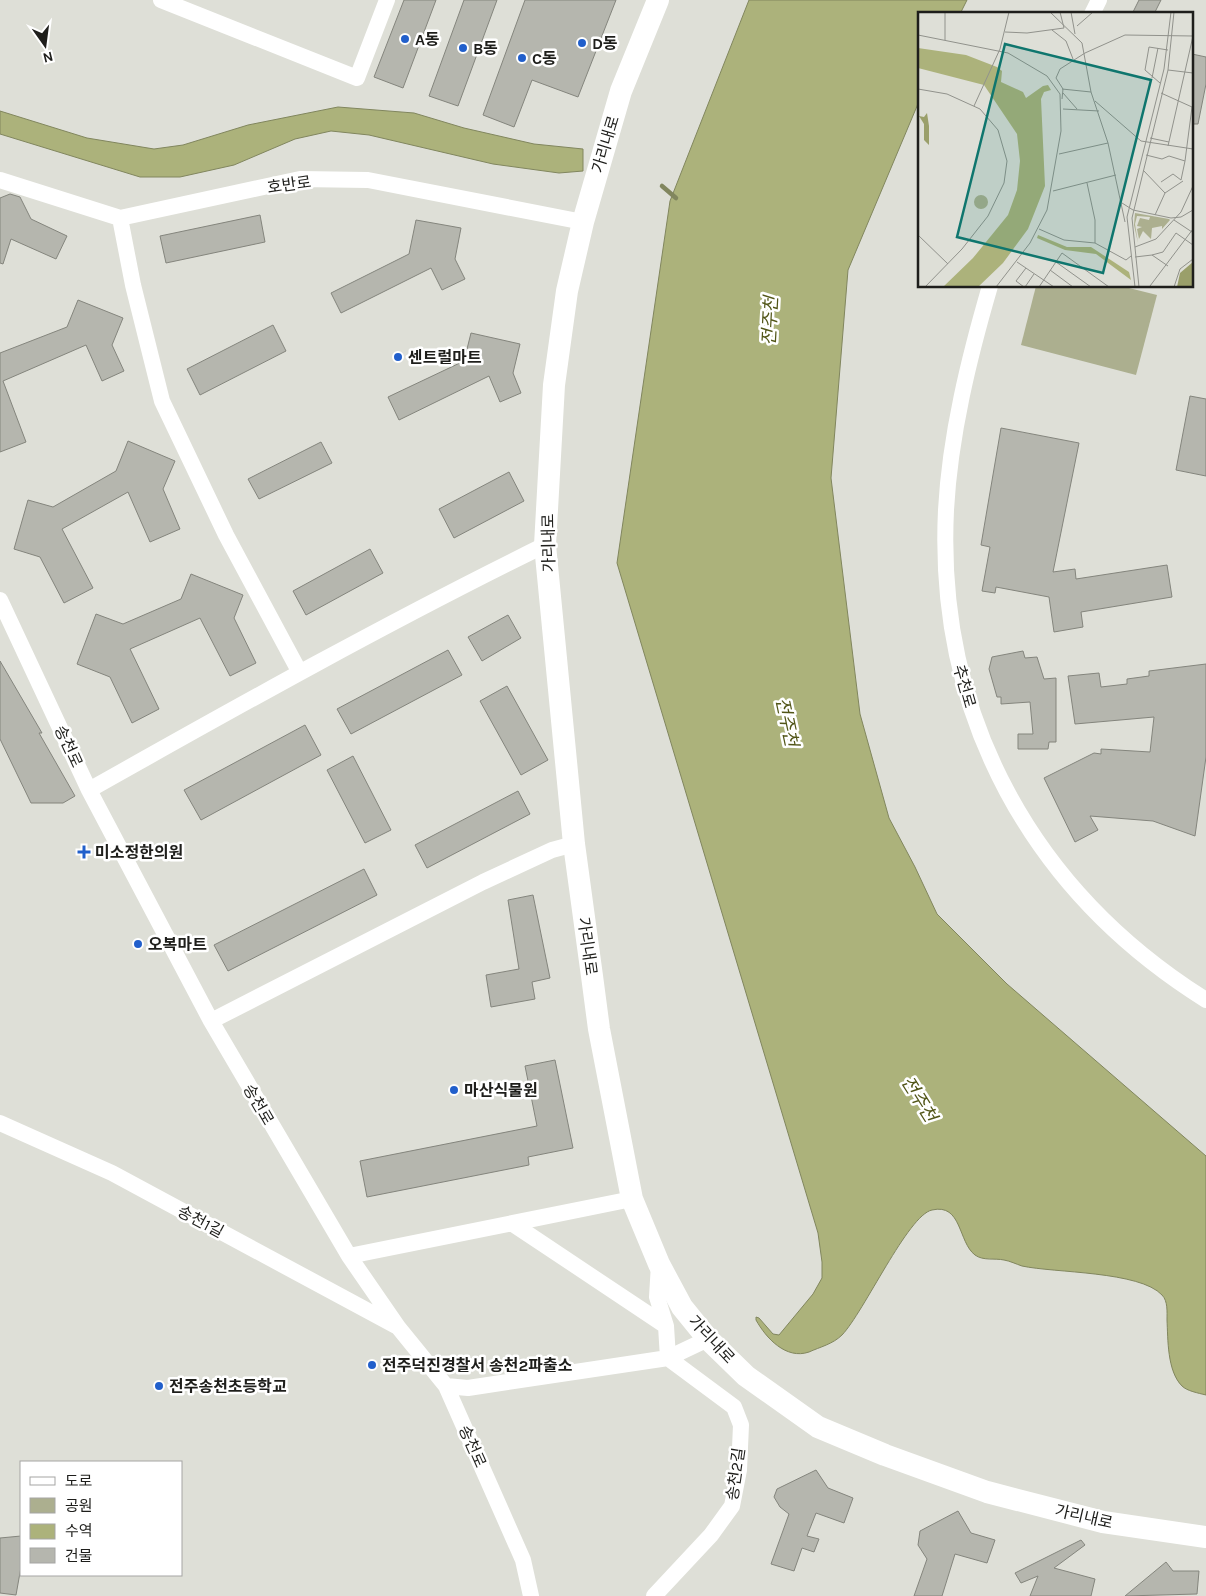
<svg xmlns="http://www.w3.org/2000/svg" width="1206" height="1596" font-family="Karla,'Noto Sans KR',sans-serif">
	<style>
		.green { fill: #acaf8f }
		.water { fill: #acb27b; stroke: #81865e }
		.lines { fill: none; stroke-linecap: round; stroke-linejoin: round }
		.stream { stroke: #81865e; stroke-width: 4.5 }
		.building { fill: #b5b6ae; stroke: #84857d }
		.street { stroke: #fff; stroke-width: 16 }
		.secondary { stroke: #fff; stroke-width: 22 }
		.poi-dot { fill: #215fcb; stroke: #fff; stroke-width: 2 }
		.labels { text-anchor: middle; stroke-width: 5; stroke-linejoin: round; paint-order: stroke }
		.poi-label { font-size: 16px; font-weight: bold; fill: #1e1e1b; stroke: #fff; text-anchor: start }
		.street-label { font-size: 16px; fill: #1e1e1b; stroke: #fff }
		.water-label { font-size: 18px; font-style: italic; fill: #515517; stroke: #fff }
		.inset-road { fill: none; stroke: #91928c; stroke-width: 1 }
		.view { fill: #0f766e; fill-opacity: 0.15; stroke: #0f766e; stroke-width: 2.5 }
		.inset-edge { fill: none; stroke: #1e1e1b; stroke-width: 2.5 }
	</style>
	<rect width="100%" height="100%" fill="#dedfd7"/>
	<path class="green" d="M1036,286H1121L1157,295L1136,375L1021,345Z"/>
	<path class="water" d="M749,0H967L960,14H920V99L848,270L831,478L860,714L889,818L915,867L937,914L1007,984L1206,1156V1395C1198,1393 1187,1391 1182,1386C1167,1371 1168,1339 1167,1320C1167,1312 1168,1301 1162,1295C1140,1271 1054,1273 1022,1266C1016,1264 1010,1261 1004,1260C995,1258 983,1261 975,1255C958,1242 962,1203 932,1210C908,1215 864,1312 842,1335C833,1344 820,1347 809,1352C786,1360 766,1338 756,1320V1317L759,1318L773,1334L779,1335L813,1294L822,1278V1262L818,1233L617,563L670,201Z
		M338,107L414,113L464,128L534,144L583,149V171L559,173L493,164L369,135L331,131L295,139L234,165L180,177H140L0,134V111L87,138L154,149L183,145L248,125Z"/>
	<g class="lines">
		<path class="stream" d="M662,186L676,198"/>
	</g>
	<path class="building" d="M404,0H436L403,88L374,77Z
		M464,0H497L458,106L429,96Z
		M525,0H616L578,97L532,80L514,127L483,115Z
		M1139,0H1161L1154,14H1132Z
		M1192,54L1206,57V84L1198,124H1192Z
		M10,194L20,197L31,219L67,236L56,259L11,239L3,264L0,263V198Z
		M260,215L265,242L166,263L160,236Z
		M416,220L461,228L455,259L465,279L442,290L431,268L341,313L331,293L409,254Z
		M78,300L123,318L112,345L124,371L102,381L86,345L3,381L26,442L0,452V353L67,327Z
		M273,325L286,351L200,395L187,369Z
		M471,333L520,344L513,373L521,393L500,402L489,376L399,420L388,397L464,361Z
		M1190,396L1206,399V476L1176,470Z
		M1001,428L1079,443L1053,572L1075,569L1076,579L1167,565L1172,597L1081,612L1083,627L1054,632L1049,597L996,587L995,593L982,591L990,547L981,545Z
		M128,441L175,461L163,489L180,529L150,542L128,492L62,529L93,588L64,603L40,557L14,549L28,500L53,507L116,471Z
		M321,442L332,463L259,499L248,479Z
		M509,472L524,501L454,538L439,509Z
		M370,549L383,573L306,615L293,591Z
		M191,574L243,595L234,618L256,663L230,676L200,618L130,649L159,709L132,723L110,677L77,664L96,614L123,624L181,599Z
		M508,615L521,638L482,661L468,637Z
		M448,650L462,675L351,734L337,709Z
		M1023,651L1025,658L1037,657L1044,679L1056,678V742H1049L1048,749H1018V734H1033L1030,702L1001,704V697H997L989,669L992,657Z
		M0,661L42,733H39L75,796L63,803H31L0,739Z
		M1206,664V757L1195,836L1153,821L1090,816L1098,830L1075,842L1044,778L1094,753L1101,754V749L1150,752L1154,717L1075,724L1068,676L1099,673L1101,687L1127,684V679L1149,676V671Z
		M507,686L548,760L521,775L480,701Z
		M305,725L321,755L201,820L184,790Z
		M353,756L391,830L365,843L327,770Z
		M518,791L530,814L427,868L415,845Z
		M364,869L377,895L228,971L214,945Z
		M533,895L550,978L532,982L535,999L491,1007L486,975L519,969L508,900Z
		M555,1060L573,1148L528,1157L529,1165L367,1197L360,1161L537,1126L525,1066Z
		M816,1470L828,1488L853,1498L844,1523L816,1513L807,1536L819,1539L814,1552L802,1548L794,1571L771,1564L789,1514L780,1507L774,1497L777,1489Z
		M958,1511L971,1533L995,1540L987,1563L955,1554L942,1596H914L927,1559L918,1545L920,1531Z
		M21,1536V1567L16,1595L0,1593V1538Z
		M1081,1540L1085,1545L1054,1568L1095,1579L1091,1596H1030L1038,1576L1021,1583L1015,1573Z
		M1166,1562L1173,1571H1199L1197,1594L1125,1596Z"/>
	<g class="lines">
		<path class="street" d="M161,0L357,78L387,0
			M1092,14L1099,0
			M0,180L120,218L300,179L368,180L583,222
			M120,218L133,285L162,401L226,535L299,671
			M990,286C969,358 950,435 946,510C936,716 1032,891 1206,1000
			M0,600L89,790L211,1021L349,1256L398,1327L446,1386L523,1560L531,1596
			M89,790C240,705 390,621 545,545
			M211,1021L483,882L552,850L574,844
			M0,1123L112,1173L396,1326
			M513,1224L666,1326
			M349,1256L632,1199
			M446,1386L468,1388L668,1358L708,1339
			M654,1596L711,1535L732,1506L739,1470L741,1425L734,1407L668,1358L666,1326L657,1297L659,1264"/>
		<path class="secondary" d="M658,0L621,91L583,222L567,291L554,385L545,545L574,844L592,976L599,1029L632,1199L659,1264L682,1307L708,1339L746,1376L818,1427L885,1455L987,1492L1103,1522L1206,1537"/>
	</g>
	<g class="poi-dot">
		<circle cx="405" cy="39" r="5"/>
		<circle cx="582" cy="43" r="5"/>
		<circle cx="463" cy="48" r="5"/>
		<circle cx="522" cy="58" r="5"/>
		<circle cx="398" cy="357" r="5"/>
		<path d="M81.5 844.5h5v5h5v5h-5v5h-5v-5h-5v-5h5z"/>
		<circle cx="138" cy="944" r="5"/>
		<circle cx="454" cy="1090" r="5"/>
		<circle cx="372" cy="1365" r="5"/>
		<circle cx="159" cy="1386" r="5"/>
	</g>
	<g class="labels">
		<g class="poi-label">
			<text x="415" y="45">A동</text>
			<text x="592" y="49">D동</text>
			<text x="473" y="54">B동</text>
			<text x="532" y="64">C동</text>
			<text x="408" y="363">센트럴마트</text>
			<text x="95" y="858">미소정한의원</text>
			<text x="148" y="950">오복마트</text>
			<text x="464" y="1096">마산식물원</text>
			<text x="382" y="1371">전주덕진경찰서 송천2파출소</text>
			<text x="169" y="1392">전주송천초등학교</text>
		</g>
		<g class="street-label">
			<text transform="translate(605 144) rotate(-73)" y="6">가리내로</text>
			<text transform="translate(289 184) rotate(-8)" y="6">호반로</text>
			<text transform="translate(548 543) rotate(-91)" y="6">가리내로</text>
			<text transform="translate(965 686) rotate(74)" y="6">추천로</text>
			<text transform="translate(69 746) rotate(65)" y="6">송천로</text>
			<text transform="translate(588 946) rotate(82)" y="6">가리내로</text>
			<text transform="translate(259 1104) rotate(60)" y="6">송천로</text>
			<text transform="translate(201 1221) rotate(28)" y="6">송천1길</text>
			<text transform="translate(712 1339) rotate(47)" y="6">가리내로</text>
			<text transform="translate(473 1446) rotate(66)" y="6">송천로</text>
			<text transform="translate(735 1474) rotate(-82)" y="6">송천2길</text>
			<text transform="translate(1084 1516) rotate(13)" y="6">가리내로</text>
		</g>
		<g class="water-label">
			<text transform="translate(770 321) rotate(-87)" y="6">전주천</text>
			<text transform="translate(787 722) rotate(78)" y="6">전주천</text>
			<text transform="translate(919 1099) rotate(58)" y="6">전주천</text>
		</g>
	</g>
	<g transform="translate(918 12)">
		<rect width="275" height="275" fill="#dedfd7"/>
		<path d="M56 190a7 7 0 1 1 14 0a7 7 0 1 1-14 0ZM217,201L251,207L252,208L244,217V214L234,216L233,227L225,219L221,227L219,217L224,215L219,214L222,206L231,208L232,205L219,204L217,212L220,231L216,213Z" fill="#acaf8f"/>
		<path d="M9,101L11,114V133L6,128V112L1,104L6,105ZM275,250V275H259L262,261Z" fill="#9a9f6a"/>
		<path d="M0,36L48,43L79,55L84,59L83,70L105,80L108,86L125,74L130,73L133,78L126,80L123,87L127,174L110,217L85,251L60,275H25L55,246L90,203L99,178L102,149L99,122L66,73L0,56ZM120,223L149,235H173L211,260L213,268L178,242L147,238L119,226Z" fill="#acb27b"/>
		<path class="inset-road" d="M27,0V28M132,0L164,31L173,80L190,131L207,210M153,0L157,22M159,14L175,0M134,18L148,29L155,47M87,20L109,21L146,16L142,0M0,23L90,41L129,64L142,82L143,119L129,198L112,231L78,275M250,58L275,61M234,66L240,36M242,71L227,58L231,35L250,38M0,77L29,82L62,97L80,118L89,149L86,171L70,204L44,237L7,275M144,77L173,80M145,81L159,97M243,81L274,95M144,87L145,77L138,66L142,57L167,41L207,23L275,24L250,134M177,89L223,129L275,137M56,94L82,37L91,0M145,97L181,99M232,126L251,130M141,142L190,131M228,143L244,147L251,144L267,149L263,168L255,162L243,170M267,149L274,95M225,158L247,181L237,203M169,171L177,208V231M135,179L198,163M247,181L265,169M204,191L215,198L253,206L263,205L275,198M256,208L274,220M121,217L146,228L177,231L208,248L213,244M0,223L30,252M217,235L238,227L263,200L275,174M234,243L245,240L258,221L275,233M217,245L234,243L250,254M99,250L136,275M138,250L173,275M132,258L155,275M232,274L275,217M106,275L98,269L108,256M107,275L116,262M121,275L144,241L191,275M217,275L209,205L246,57L253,0M221,275L214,206L250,58L256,0M256,275L262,257L275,247"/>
		<path class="view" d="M87,32L233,68L185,261L39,225Z"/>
		<rect width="275" height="275" class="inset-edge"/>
	</g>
	<rect x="20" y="1461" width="162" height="115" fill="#ffffff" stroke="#a5a5a4"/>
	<rect x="30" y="1477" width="25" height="8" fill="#ffffff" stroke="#a5a5a4"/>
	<text x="65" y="1486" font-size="15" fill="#1e1e1b">도로</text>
	<rect x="30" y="1498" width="25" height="15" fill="#acaf8f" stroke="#a5a5a4"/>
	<text x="65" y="1511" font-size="15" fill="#1e1e1b">공원</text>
	<rect x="30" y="1524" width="25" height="15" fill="#acb27b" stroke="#a5a5a4"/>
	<text x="65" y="1536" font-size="15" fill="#1e1e1b">수역</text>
	<rect x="30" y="1548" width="25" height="15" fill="#b5b6ae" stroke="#a5a5a4"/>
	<text x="65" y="1561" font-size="15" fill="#1e1e1b">건물</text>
	<g transform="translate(45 45) rotate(166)" stroke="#ffffff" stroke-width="4" paint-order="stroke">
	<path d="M0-4L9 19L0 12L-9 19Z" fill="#1e1e1b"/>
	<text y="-8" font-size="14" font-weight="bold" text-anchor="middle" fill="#1e1e1b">N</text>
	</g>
</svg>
